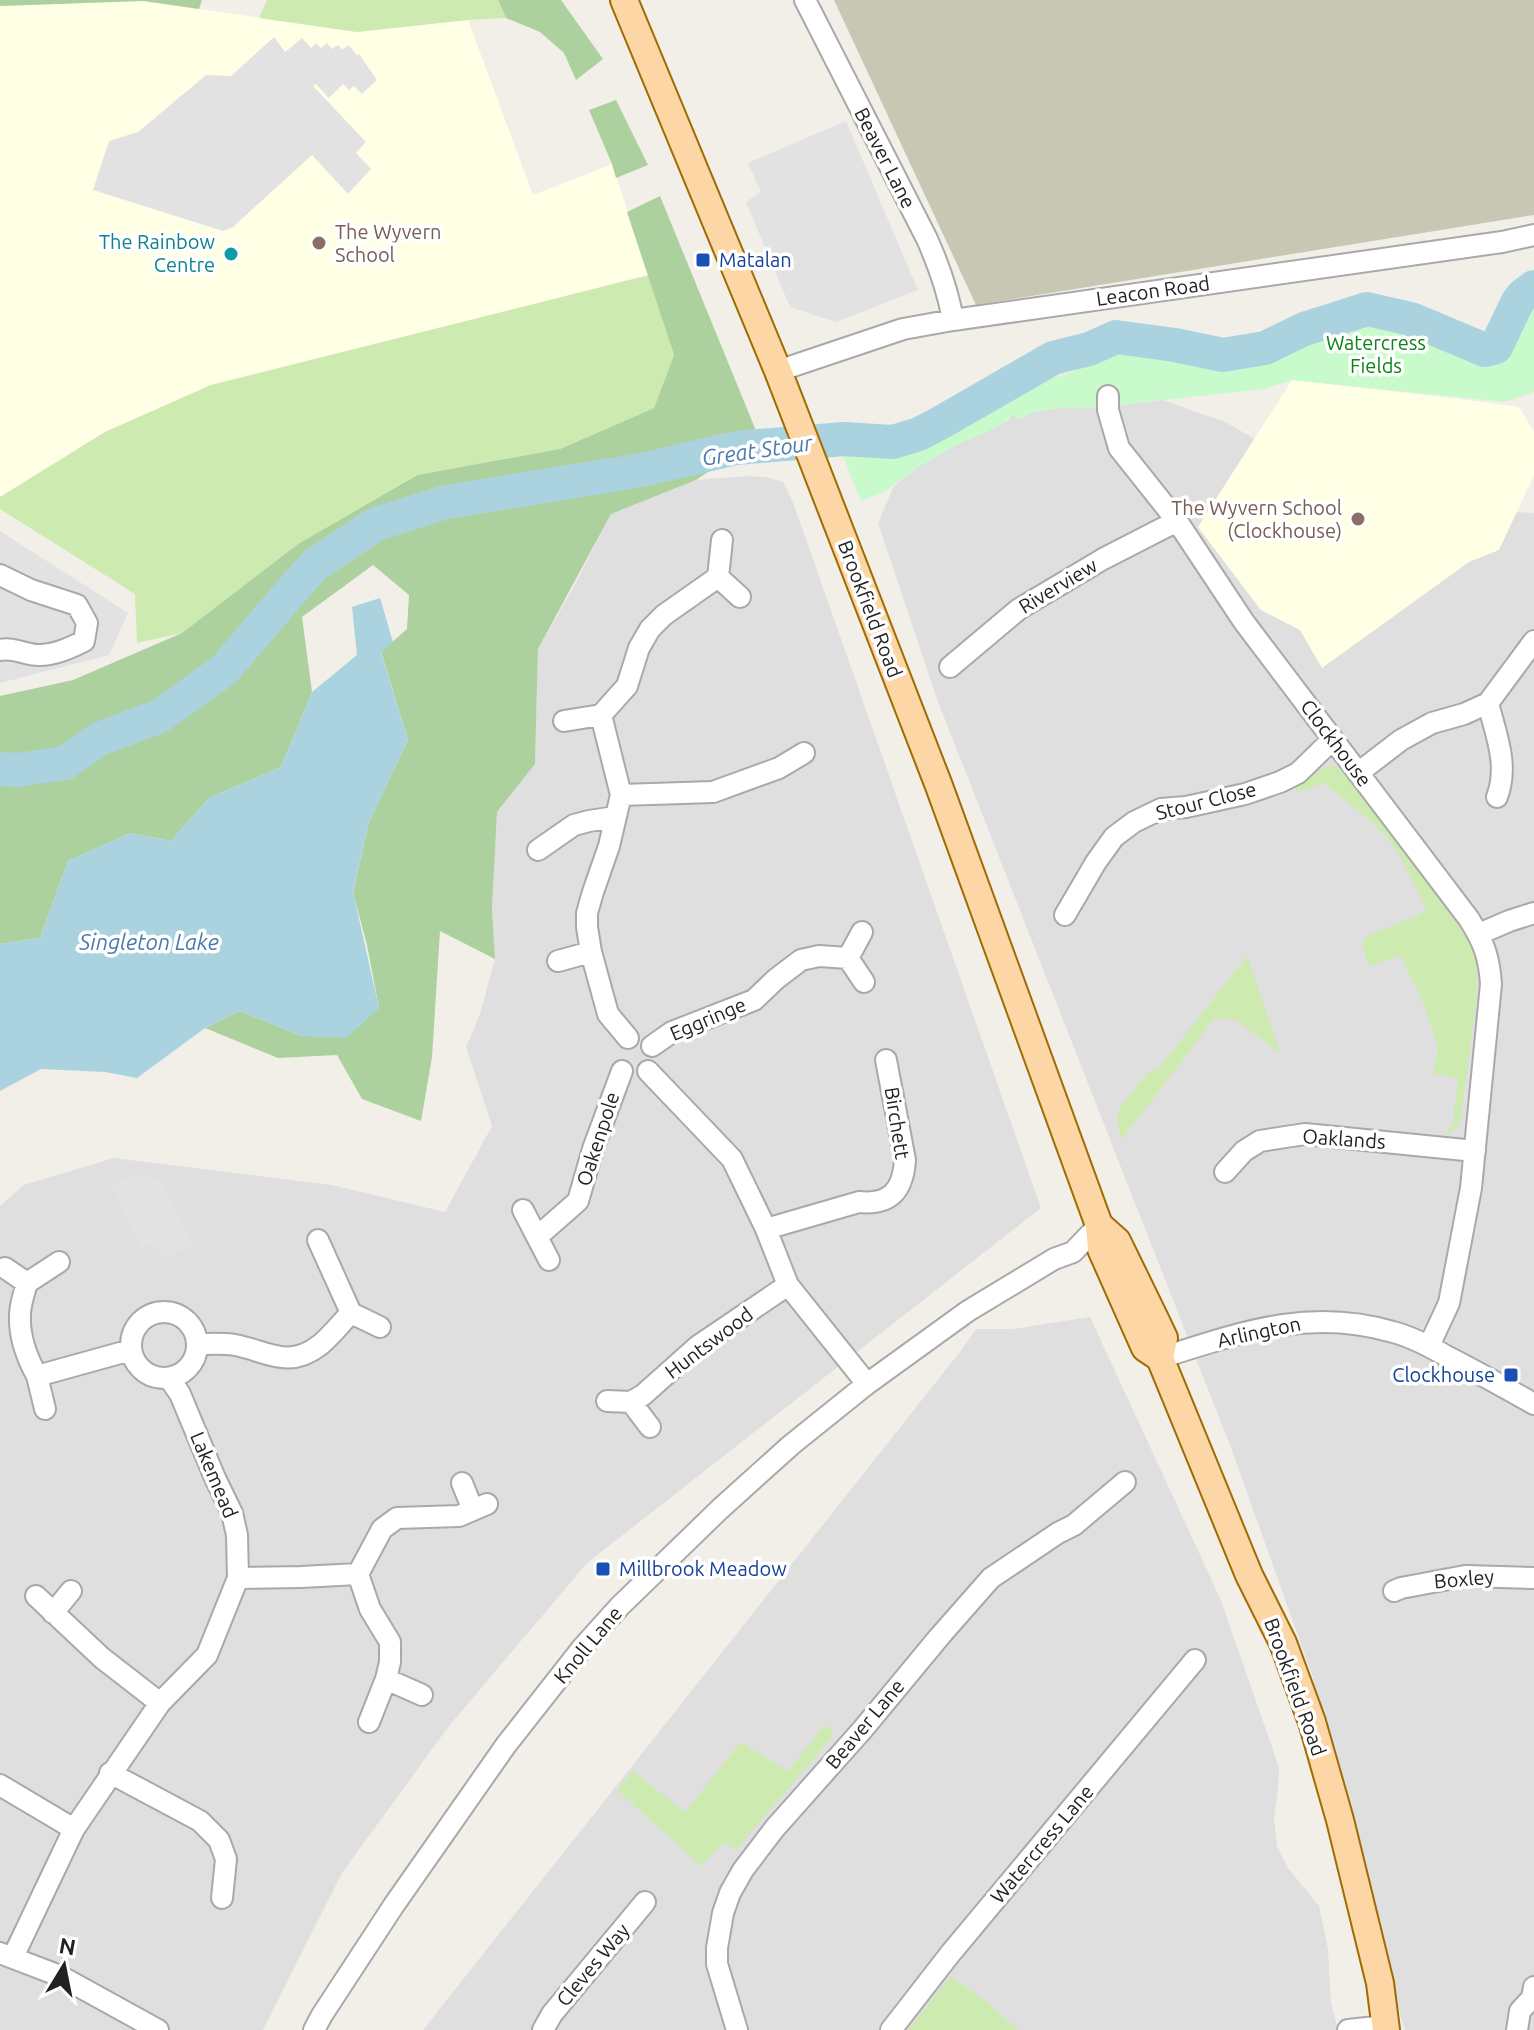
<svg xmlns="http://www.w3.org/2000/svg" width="1534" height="2030" font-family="Ubuntu,sans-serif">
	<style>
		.residential { fill: #e0dfdf }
		.education { fill: #ffffe5 }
		.construction { fill: #c7c7b4 }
		.grass { fill: #cdebb0 }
		.forest { fill: #add19e }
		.park { fill: #c8facc }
		.parking { fill: #e2e2e2 }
		.water { fill: #aad3df }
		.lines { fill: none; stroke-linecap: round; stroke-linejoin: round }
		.river { stroke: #aad3df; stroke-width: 34 }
		.minor-casing { stroke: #a9a9a9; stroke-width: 24 }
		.major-casing { stroke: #a06b00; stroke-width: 30 }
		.minor { stroke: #fff; stroke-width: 20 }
		.major { stroke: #fcd6a4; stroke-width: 26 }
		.education-dot { fill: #8d6e63; stroke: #fff; stroke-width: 3 }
		.culture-dot { fill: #0f9aa8; stroke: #fff; stroke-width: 3 }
		.transit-dot { fill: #1a4fb4; stroke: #fff; stroke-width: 3 }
		.labels { text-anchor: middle; stroke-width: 7; stroke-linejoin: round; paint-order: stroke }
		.street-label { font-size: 20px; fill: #222; stroke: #fff }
		.education-label { font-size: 20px; fill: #785e54; stroke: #fff; text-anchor: start }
		.culture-label { font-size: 20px; fill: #0d838f; stroke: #fff; text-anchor: end }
		.transit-label { font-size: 20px; fill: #164399; stroke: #fff; text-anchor: start }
		.park-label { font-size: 20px; fill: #0c8416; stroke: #fff }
		.water-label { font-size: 22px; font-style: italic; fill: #4a7aab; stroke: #fff }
	</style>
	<rect width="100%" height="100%" fill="#f2efe9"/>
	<path class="residential" d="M1163,400L1225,422L1255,439L1198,527L1261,610L1300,630L1498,550L1516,512L1534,513V2030H1405L1369,1912L1312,1675L1230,1445L937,699L878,523L894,486L918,467L956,445L1007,421L1013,413L1018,420L1031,413L1057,408L1100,407Z
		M747,476L766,477L783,482L794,505L1041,1208L587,1563L449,1726L342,1873L263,2030H0V1206L24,1185L114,1158L332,1185L445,1212L492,1126L466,1047L480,1014L495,959L492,908L497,812L535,764L538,649L573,588L611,514L696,480Z
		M1090,1317L1220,1598L1272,1747L1279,1768L1278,1790L1274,1817L1277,1846L1288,1868L1319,1906L1328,1949L1331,2003L1338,2030H423L959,1353L976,1329H1012Z"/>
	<path class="education" d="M143,1L357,32L468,20L533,195L612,164L649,275L211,385L105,432L0,497V6Z
		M1292,380L1452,398L1519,407L1534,432V475L1499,550L1469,562L1322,668L1300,630L1261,610L1198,527Z"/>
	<path class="construction" d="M834,0H1534V215L976,305Z"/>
	<path class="grass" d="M267,0H498L506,18L468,20L357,32L259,18Z
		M649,275L674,355L654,408L560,449L416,475L298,544L182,633L137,643L135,594L0,509V497L105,432L211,385Z
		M1327,766H1336L1347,774L1452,916L1470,944L1476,958L1477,996L1460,1124L1444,1138L1453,1122L1458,1079L1433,1073L1438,1048L1424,1005L1401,956L1369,966L1362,944L1366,936L1419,915L1426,908C1413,883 1402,853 1382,832C1364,813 1343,800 1324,783L1295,793L1296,783Z
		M1247,956L1281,1054L1236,1020L1215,1018L1121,1140L1117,1116L1122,1105L1148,1072L1159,1068Z
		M825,1725L833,1730L832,1737L736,1850L725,1842L701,1866L617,1790L633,1771L685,1812L741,1742L788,1771Z
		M951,1976L987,2002L1019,2030H908Z"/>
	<path class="forest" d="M0,0H202L199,9L143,1L0,6Z
		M498,0H561L603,59L576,80L564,53L540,32L506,18Z
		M616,100L648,165L616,178L612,164L589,110Z
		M660,196L759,438L696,480L611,514L538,649L535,764L497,812L492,908L495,959L440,931L432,1057L421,1121L362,1099L337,1055L278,1058L205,1028L240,1011L302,1036L379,1008L367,945L353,893L369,822L408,740L381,652L407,629L409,595L373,565L302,617L312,692L281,767L209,798L171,841L131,833L68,861L40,938L0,944V696L73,680L182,633L298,544L417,475L560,449L654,408L674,355L627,212Z"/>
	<path class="park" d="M1534,302V392L1505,402L1292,380L1264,389L1100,407L1057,408L1031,413L1018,420L1013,414L1000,426L956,445L918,467L886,491L861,501L842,454C902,469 945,425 995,401C1025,386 1062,376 1094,364C1099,358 1104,351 1112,348C1128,342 1160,357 1177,361C1195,364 1214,366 1232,365C1245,365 1261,361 1273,357C1290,350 1305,337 1321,330C1345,320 1374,316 1399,323C1425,330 1469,366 1494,359C1522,351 1518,322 1534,302Z"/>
	<path class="parking" d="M274,37L285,52L302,38L311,48L316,43L321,48L327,43L332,49L338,45L342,50L348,45L357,55L359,54L377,80L362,94L354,86L349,90L343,84L329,98L316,84L313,86L366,142L356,153L371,169L348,194L312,155L233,227L223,231L93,190L109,141L138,132L206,75L231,76Z
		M846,121L918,290L836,322L790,307L746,202L761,192L748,163Z
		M0,531L128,613L109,655L0,683Z
		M144,1174L163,1183L194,1247L162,1258L153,1243L140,1248L111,1185L135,1175Z"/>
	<path class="water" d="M380,598L393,642L381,653L408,740L369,822L353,892L379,1008L346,1038L302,1036L240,1011L205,1028L137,1078L105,1072L41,1069L0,1091V944L40,938L68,861L131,833L171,841L209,798L281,767L312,692L357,655L352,607Z"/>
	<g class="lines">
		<path class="river" d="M0,769L18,770L65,763L99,739L160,716L224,670L293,589L316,564L376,524L446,502L637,471L736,448L844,439L893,442L919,434L940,423L1053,358L1089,349L1116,337L1175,345L1223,355L1265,348L1304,329L1367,309L1411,319L1485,350L1496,347L1517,303L1523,295L1534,287"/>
		<defs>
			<path id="minor" d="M805,0L927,239C939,266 948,291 953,320
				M778,371L903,329L953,320L1502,242L1534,235
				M1108,396V410L1119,448L1177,521L1244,622L1469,919C1484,943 1489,956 1491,984L1471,1188L1449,1303L1429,1346
				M722,540L718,577L740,597
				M0,575L31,590L77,605L87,623L84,641C70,648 55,655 39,655C25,655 14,647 0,650
				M950,667L1019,609L1103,559L1177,521
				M1488,703C1496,735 1509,765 1497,797
				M601,715L621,795L609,846L593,892L587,913V927L591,952L608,1014L628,1038
				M601,715L627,686L639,648L650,629L664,615L718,577
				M564,721L601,715
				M1358,773L1401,740L1432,723L1464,714L1488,703L1534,641
				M621,795L713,792L779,768L804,753
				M538,850L574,825L589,821L615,817
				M1065,915L1096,862L1114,837L1134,822L1161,809L1186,807L1245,794L1280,782L1298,773L1332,740
				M862,932L848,958L864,982
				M1479,934L1509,921L1534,913
				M558,961L591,952
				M652,1046L672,1032L754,1000L776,979L801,960L819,956L848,958
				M648,1071L732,1159L766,1229L788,1285L867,1384
				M1225,1172L1244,1151L1260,1141L1305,1134L1475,1151
				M523,1210L549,1260
				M766,1229L859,1202C890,1205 903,1191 905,1160L886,1060
				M537,1237L578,1201L593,1149L622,1071
				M59,1262L27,1283C24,1293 20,1305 20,1315C19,1336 27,1358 37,1376L131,1350
				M5,1268L27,1283
				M131 1345a33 33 0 1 1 66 0a33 33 0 1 1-66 0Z
				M351,1313L380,1327
				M197,1344C209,1344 223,1343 235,1345C267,1351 288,1370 320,1345C331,1336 341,1323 351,1313L318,1240
				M1160,1358C1240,1333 1309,1307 1393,1332C1412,1337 1431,1347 1448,1357C1477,1372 1506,1388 1534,1404
				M37,1376L45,1409
				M607,1401L631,1402L643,1395L698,1346L788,1285
				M631,1402L650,1427
				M462,1483L473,1510
				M358,1574L370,1609L390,1642V1662L386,1679L369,1722
				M238,1578L301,1577L358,1574L382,1529L397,1518L459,1516L487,1504
				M1394,1591L1401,1588L1465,1576L1534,1578
				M36,1596L102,1658L160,1703
				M53,1613L71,1591
				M386,1679L422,1695
				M110,1773L200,1821L219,1840L226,1859L222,1898
				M0,1785L74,1829
				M0,1953L60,1976L158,2030
				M13,1957L74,1829L160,1703L207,1655L238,1578L237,1535L232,1513L215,1478L180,1394L169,1378
				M314,2030L322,2015L394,1905L506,1745L583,1647L620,1606L720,1509L791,1445L867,1384L968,1311L1054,1259L1073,1252L1099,1225
				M543,2030L552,2014L645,1902
				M737,2030L717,1964V1948L723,1913L730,1893L743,1870L775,1828L863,1729L940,1636L991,1578L1058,1533L1074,1525L1125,1482
				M891,2030L950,1954L1195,1660
				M1348,2030L1385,2026
				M1517,2030L1520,2011L1532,1998L1534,1987"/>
			<path id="major" d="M624,0L778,371L939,786L1099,1225L1101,1249L1145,1348L1160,1358
				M1099,1225L1117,1241L1156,1321L1164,1338L1160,1358L1249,1575L1283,1643L1312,1722L1340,1820L1380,1983L1386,2030"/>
		</defs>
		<use href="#minor" class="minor-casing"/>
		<use href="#major" class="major-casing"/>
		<use href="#minor" class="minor"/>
		<use href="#major" class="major"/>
	</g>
	<g class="education-dot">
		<circle cx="319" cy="243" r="8"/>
		<circle cx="1358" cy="519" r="8"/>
	</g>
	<circle class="culture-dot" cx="231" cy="254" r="8"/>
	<g class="transit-dot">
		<rect x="695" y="252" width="16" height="16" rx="4"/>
		<rect x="1503" y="1367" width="16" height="16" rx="4"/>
		<rect x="595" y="1561" width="16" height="16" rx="4"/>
	</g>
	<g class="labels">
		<g class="street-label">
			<text transform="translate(885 158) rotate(63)" y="7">Beaver Lane</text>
			<text transform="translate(1153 291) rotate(-8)" y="7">Leacon Road</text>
			<text transform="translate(1058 586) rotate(-31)" y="7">Riverview</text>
			<text transform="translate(870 609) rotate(69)" y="7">Brookfield Road</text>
			<text transform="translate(1336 743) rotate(53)" y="7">Clockhouse</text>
			<text transform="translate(1206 801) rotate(-14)" y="7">Stour Close</text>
			<text transform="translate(708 1019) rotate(-23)" y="7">Eggringe</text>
			<text transform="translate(897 1123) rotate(81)" y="7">Birchett</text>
			<text transform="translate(598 1139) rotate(-72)" y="7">Oakenpole</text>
			<text transform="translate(1344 1139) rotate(4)" y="7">Oaklands</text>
			<text transform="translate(1259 1332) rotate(-12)" y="7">Arlington</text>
			<text transform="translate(709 1343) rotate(-37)" y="7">Huntswood</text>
			<text transform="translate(214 1475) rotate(67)" y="7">Lakemead</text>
			<text transform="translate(1464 1579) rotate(-5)" y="7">Boxley</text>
			<text transform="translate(588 1645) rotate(-50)" y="7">Knoll Lane</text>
			<text transform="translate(1295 1687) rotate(70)" y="7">Brookfield Road</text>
			<text transform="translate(865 1724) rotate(-50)" y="7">Beaver Lane</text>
			<text transform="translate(1042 1844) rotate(-50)" y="7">Watercress Lane</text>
			<text transform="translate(593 1965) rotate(-50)" y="7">Cleves Way</text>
		</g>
		<g class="education-label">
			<text x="335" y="239">The Wyvern<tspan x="335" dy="23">School</tspan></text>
			<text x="1342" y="515" text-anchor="end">The Wyvern School<tspan x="1342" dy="23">(Clockhouse)</tspan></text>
		</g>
		<g class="culture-label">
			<text x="215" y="249">The Rainbow<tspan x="215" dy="23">Centre</tspan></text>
		</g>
		<g class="transit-label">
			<text x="719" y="267">Matalan</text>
			<text x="1495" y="1382" text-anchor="end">Clockhouse</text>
			<text x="619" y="1576">Millbrook Meadow</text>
		</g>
		<g class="park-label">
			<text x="1376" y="350">Watercress<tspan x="1376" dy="23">Fields</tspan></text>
		</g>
		<g class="water-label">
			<text transform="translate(757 450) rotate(-8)" y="8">Great Stour</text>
			<text x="149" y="950">Singleton Lake</text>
		</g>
	</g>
	<g transform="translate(64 1966) rotate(10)" stroke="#ffffff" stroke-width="6" paint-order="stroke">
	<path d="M0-6L14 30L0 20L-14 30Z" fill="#222222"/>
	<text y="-12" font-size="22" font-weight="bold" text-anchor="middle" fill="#222222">N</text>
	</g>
</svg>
